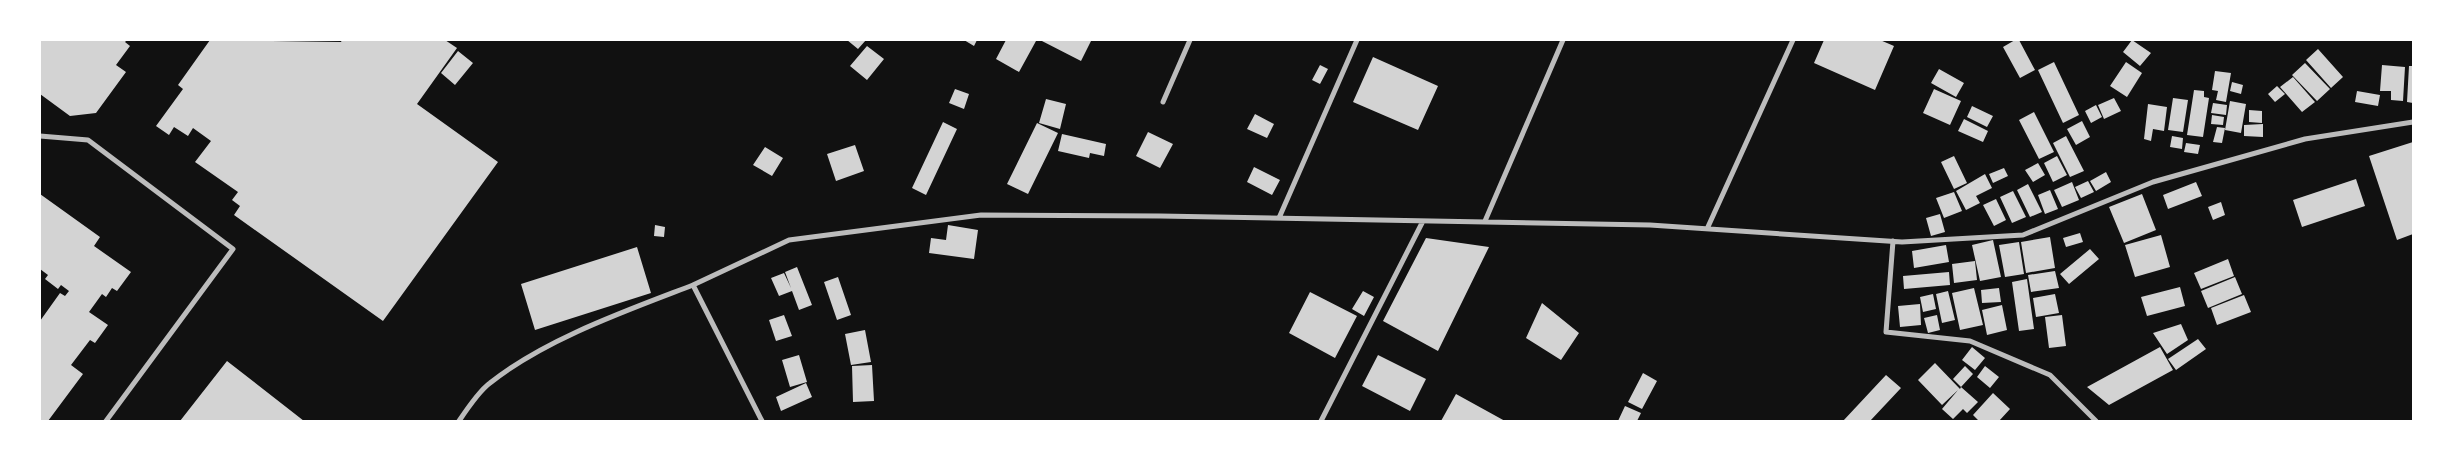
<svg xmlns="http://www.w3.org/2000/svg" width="2453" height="461" font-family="Signika,sans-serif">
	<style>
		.building { fill: #d3d3d3 }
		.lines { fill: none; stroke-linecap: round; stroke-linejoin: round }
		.minor { stroke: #bcbcbc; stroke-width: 5 }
	</style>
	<rect width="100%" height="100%" fill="#111"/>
	<path class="building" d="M40,40H127L125,42L130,46L116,65L126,72L96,113L70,116L40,94Z
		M210,40L341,42L342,40H445L457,48L417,104L498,162L383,321L234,215L240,206L232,200L238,192L195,162L211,141L193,128L188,136L174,127L169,135L156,126L183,89L178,85Z
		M847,40H866L858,49Z
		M964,40H977L974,46Z
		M1006,40L1036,41L1019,72L996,59Z
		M1040,40H1089L1091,41L1081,61Z
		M1824,40H1880L1894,46L1875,90L1814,63Z
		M2015,40H2019L2035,70L2020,78L2003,47Z
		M2132,40L2151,53L2140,66L2123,52Z
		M867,46L884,59L867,80L850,66Z
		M2318,49L2343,77L2331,88L2306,60Z
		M458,51L473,63L455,85L441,73Z
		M1373,57L1438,86L1418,130L1353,102Z
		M2054,62L2079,115L2063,123L2038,70Z
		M2126,62L2142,73L2127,97L2110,86Z
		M2305,63L2330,89L2317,101L2292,75Z
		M1320,65L1328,69L1320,84L1312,80Z
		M2382,65L2405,67L2403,101L2391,100V91H2380Z
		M2409,66H2413V103L2407,102Z
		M1939,69L1964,83L1956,97L1931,83Z
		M2215,71L2231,73L2226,102L2216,100L2218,91L2212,90Z
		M2293,77L2315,102L2302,112L2280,87Z
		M2232,82L2243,85L2241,94L2230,91Z
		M2277,86L2285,94L2275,102L2268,94Z
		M955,89L969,94L964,109L949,103Z
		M1934,89L1961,101L1950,125L1923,113Z
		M2194,90L2204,91V97L2209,98L2203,137L2187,135Z
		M2357,91L2380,95L2378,106L2355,102Z
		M2114,98L2121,111L2104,119L2098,105Z
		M2173,98L2188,100L2183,132L2168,130Z
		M1046,99L1066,104L1060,129L1039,123Z
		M2230,101L2246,104L2241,133L2225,130Z
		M2213,103L2227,105L2226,115L2211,113Z
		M2148,104L2167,107L2164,131L2153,129L2151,141L2144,139Z
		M2096,105L2102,117L2091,123L2085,111Z
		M1972,106L1993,116L1987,127L1967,117Z
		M2249,110L2262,111V123L2249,122Z
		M2034,112L2054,152L2039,159L2019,120Z
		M1255,114L1274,124L1267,138L1247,129Z
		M2212,115L2224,117L2223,125L2211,124Z
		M1964,119L1988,131L1983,142L1958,131Z
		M2082,121L2090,137L2076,145L2067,129Z
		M943,122L957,129L926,195L912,188Z
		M1037,123L1058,133L1028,194L1007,184Z
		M2263,124V137L2244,136V125Z
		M2217,127L2225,128L2222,143L2213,142Z
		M1148,132L1173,144L1160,168L1136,156Z
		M1062,134L1106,144L1104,156L1090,153L1089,158L1058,151Z
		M2066,136L2084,171L2070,177L2053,143Z
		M2172,136L2183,138L2182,149L2170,147Z
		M2413,142V234L2397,240L2369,156Z
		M2186,143L2200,145L2198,154L2184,152Z
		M855,145L864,171L836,181L827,154Z
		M765,147L783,158L772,176L753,165Z
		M1954,156L1967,183L1954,189L1941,162Z
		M2057,156L2067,175L2053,182L2044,163Z
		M2038,163L2045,175L2033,182L2025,170Z
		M1254,167L1280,180L1272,195L1247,182Z
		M2004,168L2008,176L1993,183L1989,174Z
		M2106,172L2111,182L2096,191L2090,181Z
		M1985,174L1992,188L1976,196L1980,203L1966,210L1956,191Z
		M2356,179L2365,206L2302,227L2293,200Z
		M2088,181L2094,192L2081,198L2075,187Z
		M2072,182L2079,200L2062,207L2054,190Z
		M2196,182L2202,196L2168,209L2163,195Z
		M2028,184L2042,212L2030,217L2017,190Z
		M2050,190L2058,209L2045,214L2038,195Z
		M2013,191L2026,217L2012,223L2000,197Z
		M1954,192L1962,211L1944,218L1936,198Z
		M40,194L100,237L94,246L131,272L117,291L112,288L106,297L102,294L89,312L108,325L95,343L90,340L71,365L83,374L48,421H40V321L60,293L65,296L69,291L61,285L58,289L45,279L48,275L40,269Z
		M2142,194L2156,230L2124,243L2109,207Z
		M1996,199L2006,220L1994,226L1983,205Z
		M2221,202L2225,215L2213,220L2208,207Z
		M1940,214L1945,232L1931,236L1926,218Z
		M655,225L665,227L664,237L654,236Z
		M948,225L978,230L974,259L929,253L931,238L946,240Z
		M2080,233L2083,242L2066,247L2063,238Z
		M2161,235L2170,267L2135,277L2125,245Z
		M2050,237L2055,268L2026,273L2021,242Z
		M1426,238L1489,247L1438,351L1383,321Z
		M1993,240L2001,277L1980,281L1972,245Z
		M2019,242L2024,274L2005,277L1999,245Z
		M1946,245L1949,262L1914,268L1912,251Z
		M637,247L651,293L535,330L521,284Z
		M2090,249L2099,259L2069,284L2060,274Z
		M2228,259L2234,276L2201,289L2194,273Z
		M1975,261L1977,280L1954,283L1952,264Z
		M797,267L812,305L799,310L792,291L779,296L771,278L784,273L791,288L785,272Z
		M2055,271L2059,288L2031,292L2028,275Z
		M1949,272L1950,285L1904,289L1903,276Z
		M838,277L851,315L837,320L824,282Z
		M2235,277L2242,294L2208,308L2201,291Z
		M2027,279L2034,329L2019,331L2012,282Z
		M2180,287L2185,306L2147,316L2141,297Z
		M1974,288L1983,325L1960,330L1952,293Z
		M1999,288L2001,302L1982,303L1981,290Z
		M1363,291L1374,297L1364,316L1352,309Z
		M1948,291L1955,320L1942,323L1936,294Z
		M1310,292L1357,316L1335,358L1289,333Z
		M1933,294L1936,309L1923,312L1920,297Z
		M2055,294L2059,313L2036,317L2033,298Z
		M2244,295L2251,312L2217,325L2211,308Z
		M1542,303L1579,333L1561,360L1526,338Z
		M1920,304L1921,325L1900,327L1898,306Z
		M2002,305L2007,330L1987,335L1982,310Z
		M784,315L792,336L776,341L769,320Z
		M1937,315L1940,330L1928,333L1924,318Z
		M2062,315L2066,346L2049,348L2045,317Z
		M2181,324L2188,340L2167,354L2153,333Z
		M865,330L871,362L851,365L845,334Z
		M2198,339L2206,349L2176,370L2168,359Z
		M1972,347L1985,358L1975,370L1962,360Z
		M2160,347L2173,370L2109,405L2087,387Z
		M799,355L807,382L790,387L782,360Z
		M1378,355L1426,379L1410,411L1362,386Z
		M227,361L304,421H180Z
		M1935,363L1960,389L1961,387L1978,402L1967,413L1963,409L1953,419L1942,409L1958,390L1942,405L1918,380Z
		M872,365L874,401L853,402L852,366Z
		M1965,366L1973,374L1961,387L1953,379Z
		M1985,366L1999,377L1990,388L1977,377Z
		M1643,373L1657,381L1642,409L1628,402Z
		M1886,375L1901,388L1870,421H1843Z
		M806,383L812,397L781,411L776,397Z
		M1993,393L2010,409L1999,421H1979L1973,415Z
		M1456,394L1505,421H1441Z
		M1625,406L1641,413L1637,421H1618Z"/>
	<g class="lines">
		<path class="minor" d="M1163,102L1190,40
			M40,136L88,140L233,249L106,421
			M1279,218L1357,40
			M1485,221L1563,40
			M1707,229L1793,40
			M1893,241L1886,332L1970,341L2050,375L2096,421
			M693,285L789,240L981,215L1160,216L1650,225L1902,242L2023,235L2153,182L2305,139L2413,122
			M459,421C467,409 479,391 490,383C545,339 628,310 693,285L762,421
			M1321,421L1423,221"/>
	</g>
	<rect width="2453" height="461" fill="none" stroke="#ffffff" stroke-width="82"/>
</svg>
